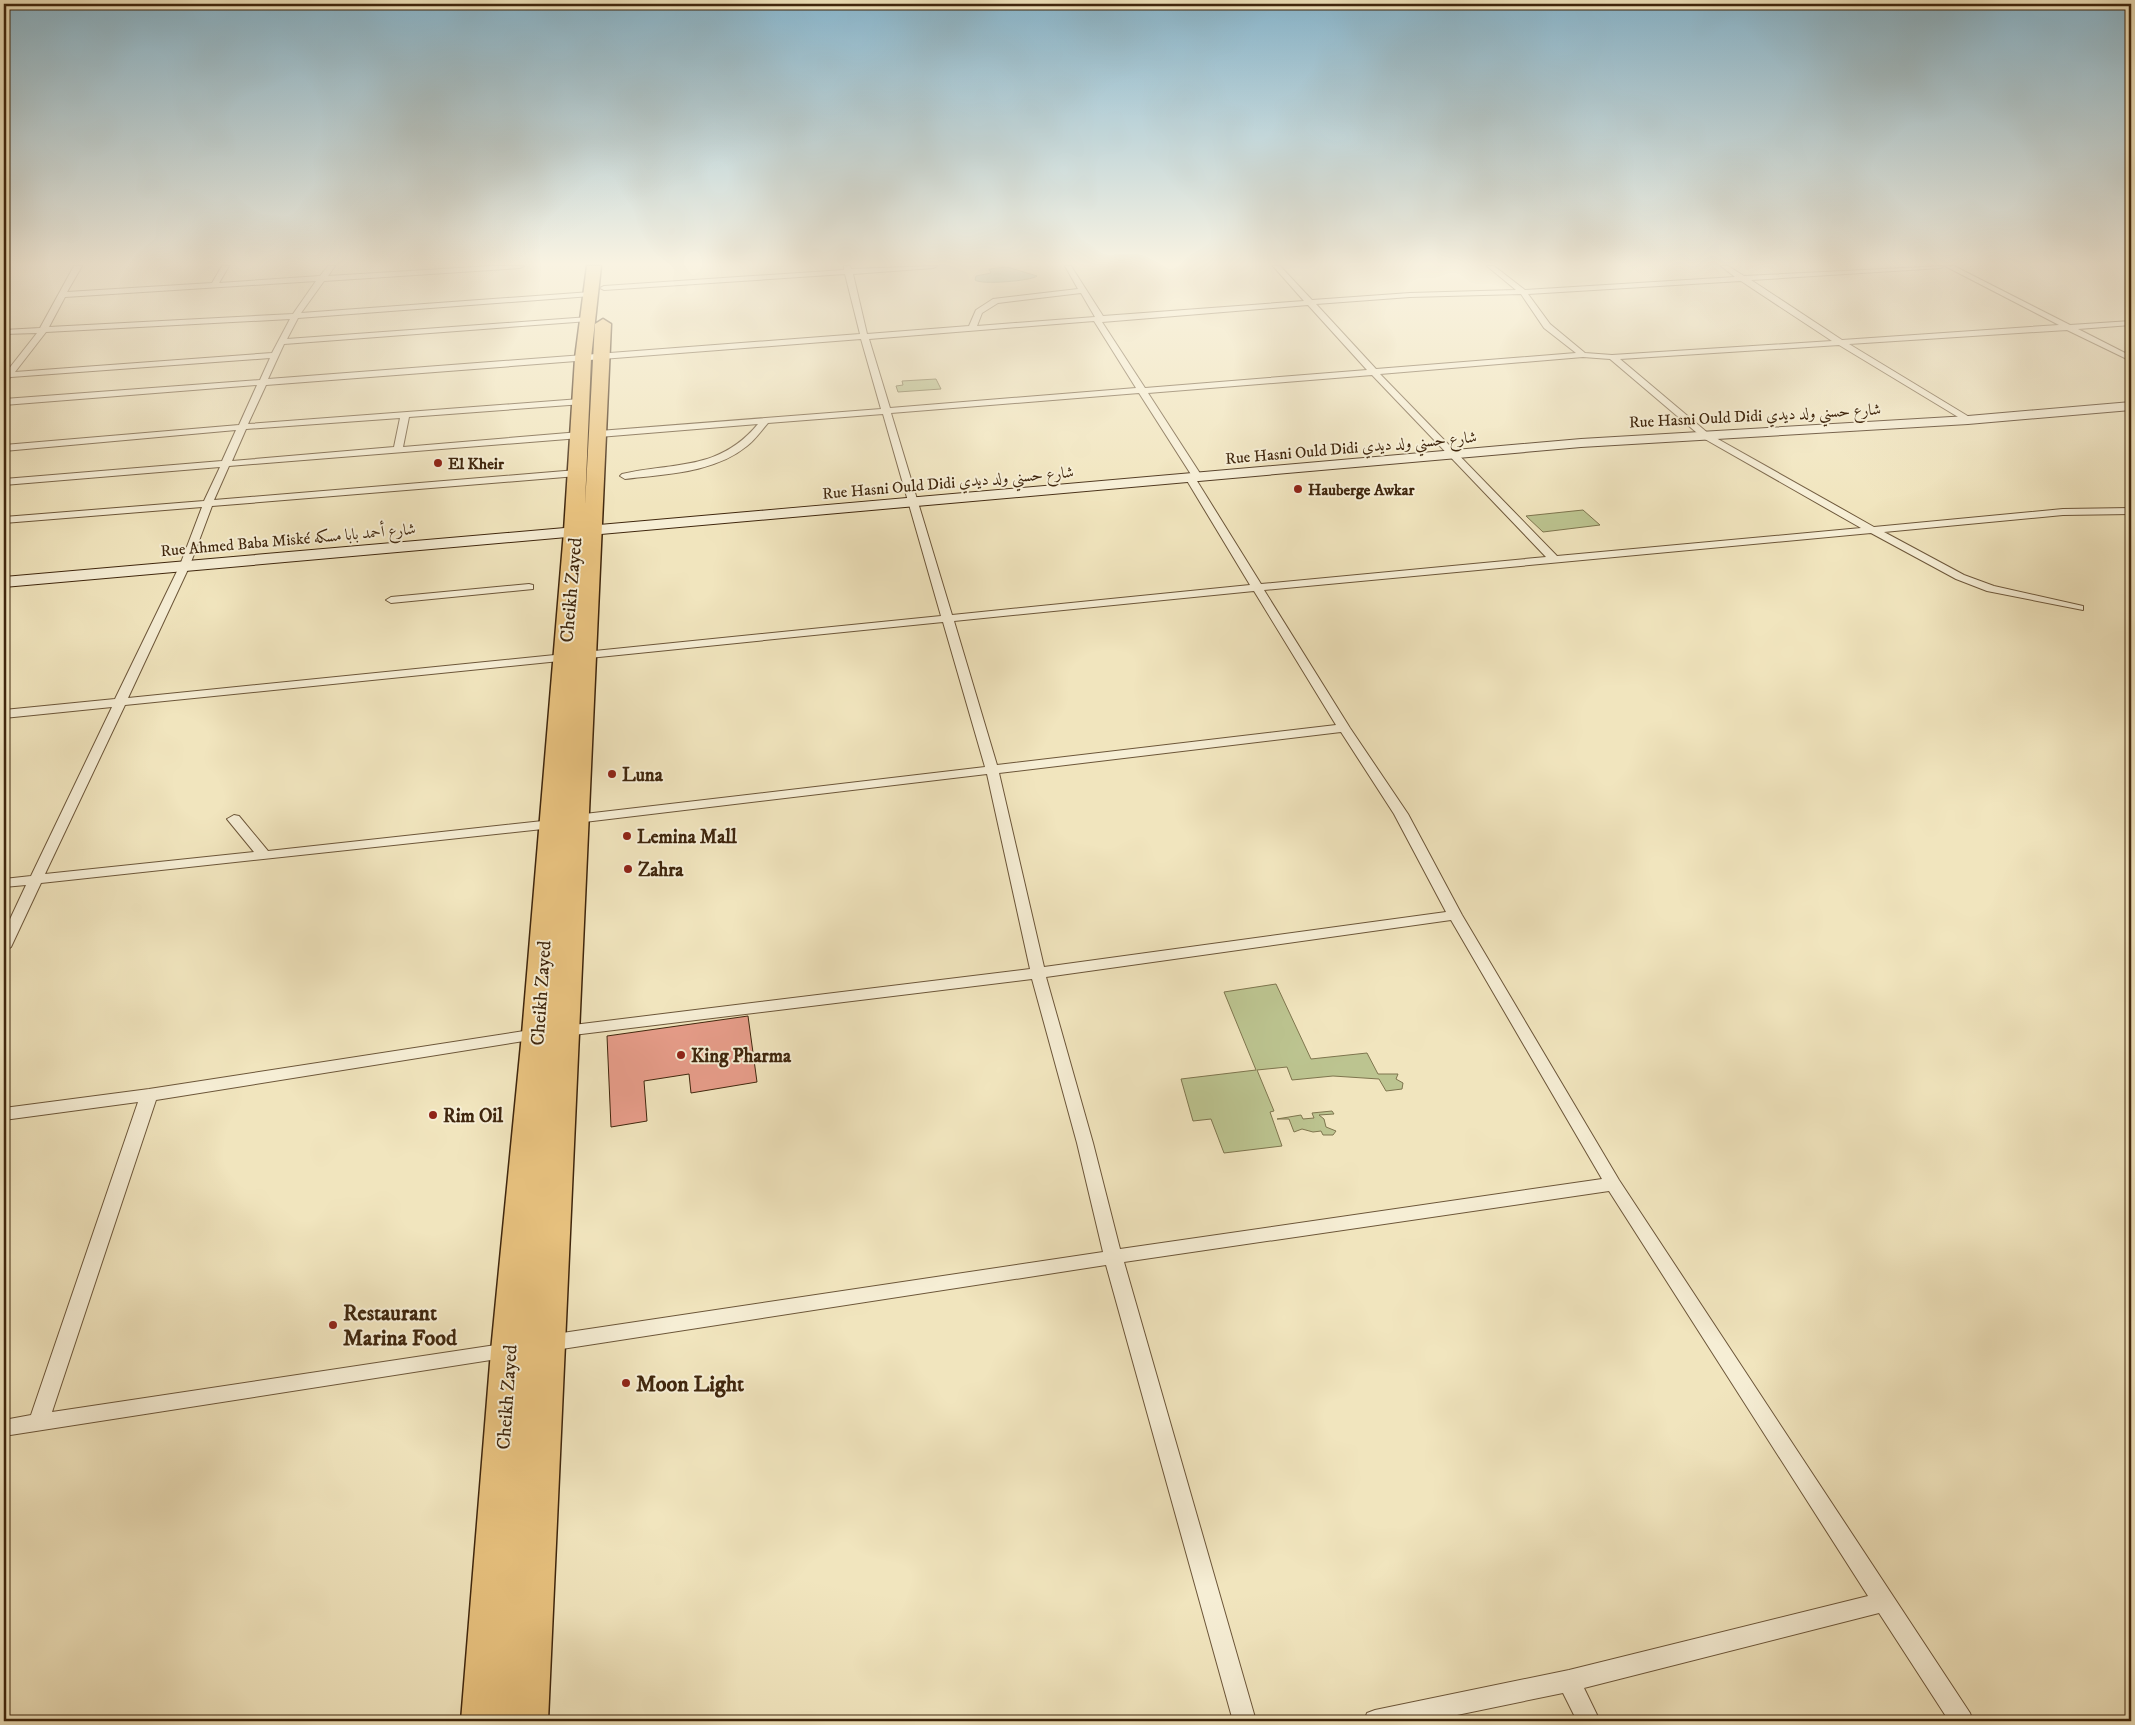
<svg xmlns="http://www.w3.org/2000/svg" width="2135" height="1725" font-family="'IM FELL DW Pica',Amiri,serif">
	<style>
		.green { fill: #bcc490; stroke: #7e754e }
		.water { fill: #9bbfad; stroke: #76826d }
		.building { fill: #e79d8a; stroke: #3f260d }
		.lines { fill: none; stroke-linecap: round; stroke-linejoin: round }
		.street-casing { stroke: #6c5639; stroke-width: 2 }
		.secondary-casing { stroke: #3f260d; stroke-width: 2 }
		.highway-casing { stroke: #3f260d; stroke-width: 3 }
		.street { fill: #f6eed5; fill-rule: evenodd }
		.secondary { fill: #f6eed5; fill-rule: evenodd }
		.highway { fill: #e8c27f; fill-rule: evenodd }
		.poi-dot { fill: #8f2418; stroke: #f6eed5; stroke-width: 2 }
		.labels { text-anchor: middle; stroke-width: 4; stroke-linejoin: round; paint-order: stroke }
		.far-street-label { font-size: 16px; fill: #3f260d; stroke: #f6eed5 }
		.far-poi-label { font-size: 16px; font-weight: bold; fill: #3f260d; stroke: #f6eed5; text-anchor: start }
		.street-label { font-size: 19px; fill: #3f260d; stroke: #f6eed5 }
		.poi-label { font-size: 19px; font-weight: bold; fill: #3f260d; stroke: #f6eed5; text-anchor: start }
		.near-poi-label { font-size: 22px; font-weight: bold; fill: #3f260d; stroke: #f6eed5; text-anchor: start }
	</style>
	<rect width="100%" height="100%" fill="#f1e5be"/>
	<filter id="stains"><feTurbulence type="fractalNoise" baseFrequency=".004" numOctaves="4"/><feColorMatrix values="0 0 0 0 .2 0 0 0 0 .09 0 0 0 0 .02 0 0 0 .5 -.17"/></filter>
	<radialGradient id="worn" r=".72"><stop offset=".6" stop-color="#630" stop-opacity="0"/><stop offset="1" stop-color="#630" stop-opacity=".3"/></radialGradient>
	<path class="green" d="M936,379L941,389L898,392L896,386L903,385L902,381Z
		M1583,510L1600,525L1543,532L1526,516Z
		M1276,984L1311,1059L1367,1053L1378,1074H1398L1396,1079L1403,1083L1402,1089L1386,1091L1379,1079L1333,1076L1292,1080L1287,1067L1257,1070L1274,1111L1270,1112L1282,1146L1224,1153L1211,1119L1193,1121L1181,1079L1256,1070L1224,992Z
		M1332,1111L1334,1114L1319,1115L1324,1119L1326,1127L1336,1131L1333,1135H1323L1321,1131L1313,1132L1302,1129L1294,1132L1289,1119H1277L1301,1115L1303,1119L1314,1118L1312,1113Z"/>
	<path class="water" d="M1007,267L1037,276C1031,281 981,285 975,280L976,276L991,273L989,269Z"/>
	<path class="building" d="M748,1016L757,1082L691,1093L689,1074L644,1081L647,1121L611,1127L607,1036Z"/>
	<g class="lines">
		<defs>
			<path id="street" d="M74,266H82L67,292L212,283L222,266H229L219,283L320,276L328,266H335L328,276L491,266H524L520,268L324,281L301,313L591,292L595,294L591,296L298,318L287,339L589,317L593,319L589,321L284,344L268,379L860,334L845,274L604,290L600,288L604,286L844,270V266H850L851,269L937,266L933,268L853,274L867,334L969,326L976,310L993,299L1078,289L1065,266H1071L1103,316L1304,301L1273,266H1280L1312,300L1410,293L1516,290L1487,266H1494L1525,290L1735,277L1721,266H1728L1744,276L1944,266L1941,268L1751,280L1842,340L2059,325L1945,266H1954L2070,325L2131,321V325L2078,329L2131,356V361L2067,330L1849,344L1971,418V422L1968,423L1839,345L1620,359L1709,434L1874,527L2063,509L2131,508V514L2063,515L1884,532L1964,575L1994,586L2083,606V610L1987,591L1956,579L1871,533L1264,590L1350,728L1408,814L1462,915L1619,1180L1970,1713L1973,1721H1949L1879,1613L1584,1688L1600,1721H1577L1563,1693L1428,1721H1364L1367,1713L1375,1710L1569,1670L1868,1596L1609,1191L1124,1262L1256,1721H1233L1106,1265L549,1351L542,1348L540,1343L542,1338L549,1335L1103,1252L1077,1143L1032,979L565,1036L559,1035L557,1031L559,1027L565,1026L1030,969L987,774L576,823L569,819L576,815L985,767L943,622L125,705L45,874L254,852L227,819L234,815L239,816L268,851L552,820L559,824L552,828L41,883L11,947L4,952V932L26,885L4,887V879L31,876L112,707L4,718V710L115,699L180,565L202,507L4,523V517L204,501L220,467L4,485V479L222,461L236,430L4,451V445L239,425L257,385L4,405V399L260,380L270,358L11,377L4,380V375L37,333L4,334V330L40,328ZM316,281L293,314L49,327L65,297ZM1741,281L1832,341L1612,355L1585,353L1550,324L1528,294ZM1081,293L1095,317L977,326L982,313L998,303ZM1521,294L1544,328L1576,353L1376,369L1316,304L1410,297ZM1308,305L1367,370L1145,388L1102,322ZM290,319L272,353L15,372L46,332ZM1094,321L1136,388L890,408L869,339ZM861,339L881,409L599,431L594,434L599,437L758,424C719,471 675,462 622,474L620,476L625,479C666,474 714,473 747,446C755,440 761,431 768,423L883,414L941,616L128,698L190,565L212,506L577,476L582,473L577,470L214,500L229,466L580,438L585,435L580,432L403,447L409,417L583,404V400L580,399L248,424L266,385ZM1583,357L1610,359L1703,438L1861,528L1557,556L1380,374ZM1372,375L1546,557L1261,584L1197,481L1203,478L1148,393ZM1139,393L1192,476L1186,479L1250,585L952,615L891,413ZM400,418L394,447L232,461L246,429ZM1254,591L1336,725L997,765L954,621ZM1341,732L1394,814L1446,912L1044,967L999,773ZM1451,920L1602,1179L1120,1249L1093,1143L1046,977Z
				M529,584L533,585V589L391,603L386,600L391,597Z
				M537,1029L543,1030L545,1034L543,1038L156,1100L52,1412L509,1343L516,1346L519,1351L516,1356L4,1436V1420L31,1415L138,1102L4,1120V1108L149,1089Z"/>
			<path id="secondary" d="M2131,402V410L1968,424L1581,447L4,587V577L1581,439L1968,416Z"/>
			<path id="highway" d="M587,266H601L591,358L585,505L595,324L603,319L611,324L548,1721H461L491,1351L522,1034L564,531L575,358Z"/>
		</defs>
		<use href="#street" class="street-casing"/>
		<use href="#secondary" class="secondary-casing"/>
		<use href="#highway" class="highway-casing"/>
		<use href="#street" class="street"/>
		<use href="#secondary" class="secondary"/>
		<use href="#highway" class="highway"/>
	</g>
	<linearGradient id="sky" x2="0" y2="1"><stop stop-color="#89b8d0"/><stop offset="0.52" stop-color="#f9f3e2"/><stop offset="1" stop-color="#f9f3e2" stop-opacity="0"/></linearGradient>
	<rect width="2135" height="507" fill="url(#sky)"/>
	<g class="poi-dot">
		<circle cx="438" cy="463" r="5"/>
		<circle cx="1298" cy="489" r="5"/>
		<circle cx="612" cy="774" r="5"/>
		<circle cx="627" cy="836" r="5"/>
		<circle cx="628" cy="869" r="5"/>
		<circle cx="681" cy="1055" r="5"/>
		<circle cx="433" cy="1115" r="5"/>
		<circle cx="333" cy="1325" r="5"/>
		<circle cx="626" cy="1383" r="5"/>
	</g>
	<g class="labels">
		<g class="far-street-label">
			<text transform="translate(1755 415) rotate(-3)" y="6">Rue Hasni Ould Didi شارع حسني ولد ديدي</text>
			<text transform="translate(1351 447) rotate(-5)" y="6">Rue Hasni Ould Didi شارع حسني ولد ديدي</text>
			<text transform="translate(948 482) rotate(-5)" y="6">Rue Hasni Ould Didi شارع حسني ولد ديدي</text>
			<text transform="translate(288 539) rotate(-5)" y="6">Rue Ahmed Baba Miské شارع أحمد بابا مسكه</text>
		</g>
		<g class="far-poi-label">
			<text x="448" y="469">El Kheir</text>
			<text x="1308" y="495">Hauberge Awkar</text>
		</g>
		<g class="street-label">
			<text transform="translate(570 590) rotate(-85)" y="7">Cheikh Zayed</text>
			<text transform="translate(540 993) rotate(-86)" y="7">Cheikh Zayed</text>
			<text transform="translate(506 1397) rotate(-86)" y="7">Cheikh Zayed</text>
		</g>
		<g class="poi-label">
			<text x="622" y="781">Luna</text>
			<text x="637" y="843">Lemina Mall</text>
			<text x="638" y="876">Zahra</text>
			<text x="691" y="1062">King Pharma</text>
			<text x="443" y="1122">Rim Oil</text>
		</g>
		<g class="near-poi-label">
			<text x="343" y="1320">Restaurant<tspan x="343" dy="25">Marina Food</tspan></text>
			<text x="636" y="1391">Moon Light</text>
		</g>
	</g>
	<rect width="2135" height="1725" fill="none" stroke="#f1e5be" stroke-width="20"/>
	<rect x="5" y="5" width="2125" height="1715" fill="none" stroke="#3f260d" stroke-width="2.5"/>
	<rect x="10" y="10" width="2115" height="1705" fill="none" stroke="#3f260d"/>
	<rect width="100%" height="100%" filter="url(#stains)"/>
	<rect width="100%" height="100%" fill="url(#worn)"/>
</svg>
